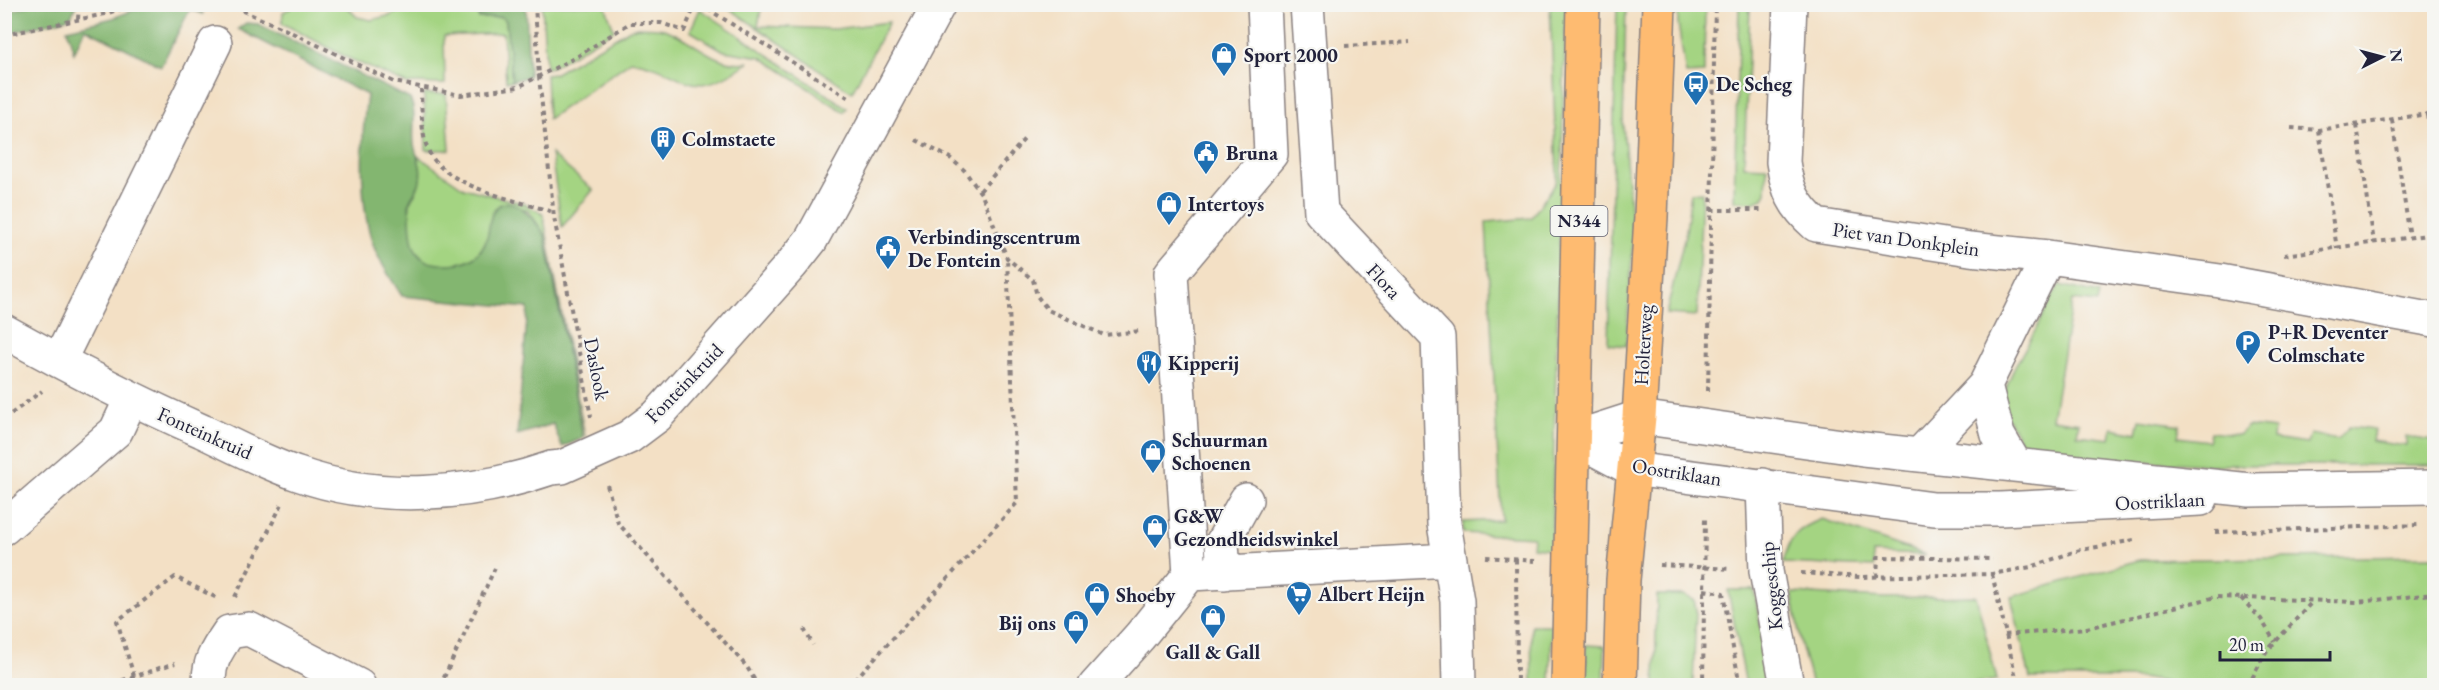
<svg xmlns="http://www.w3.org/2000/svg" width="2439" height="690" font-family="'EB Garamond',serif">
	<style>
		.green { fill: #a4d482; stroke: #637b5e; stroke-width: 1.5 }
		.forest { fill: #83b670; stroke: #526c56; stroke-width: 1.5 }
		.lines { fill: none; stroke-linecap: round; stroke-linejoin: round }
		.minor-casing { stroke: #8a8180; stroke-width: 36 }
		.major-casing { stroke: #8a8180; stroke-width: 36 }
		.path { stroke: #8a8180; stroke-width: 4; stroke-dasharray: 4.5 4.5; stroke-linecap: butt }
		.minor { stroke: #fff; stroke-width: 33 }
		.major { stroke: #febb71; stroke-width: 33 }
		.labels { text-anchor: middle; stroke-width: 4.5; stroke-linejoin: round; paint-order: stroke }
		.shield { fill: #f6f6f2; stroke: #626272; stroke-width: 1.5 }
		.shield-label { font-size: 18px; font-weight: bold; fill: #22223b }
		.poi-label { font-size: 20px; font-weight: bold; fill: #22223b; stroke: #f6f6f2; text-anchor: start }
		.street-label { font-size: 20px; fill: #22223b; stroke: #f6f6f2 }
	</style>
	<rect width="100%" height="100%" fill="#f6f6f2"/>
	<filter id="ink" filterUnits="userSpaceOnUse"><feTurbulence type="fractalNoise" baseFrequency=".0167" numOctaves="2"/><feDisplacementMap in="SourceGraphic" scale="12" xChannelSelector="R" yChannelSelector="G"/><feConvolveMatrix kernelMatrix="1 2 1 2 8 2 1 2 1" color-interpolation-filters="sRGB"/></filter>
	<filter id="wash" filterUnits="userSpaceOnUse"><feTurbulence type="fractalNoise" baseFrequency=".008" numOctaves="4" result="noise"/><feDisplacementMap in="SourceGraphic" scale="24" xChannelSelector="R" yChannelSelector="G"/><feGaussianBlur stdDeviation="1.35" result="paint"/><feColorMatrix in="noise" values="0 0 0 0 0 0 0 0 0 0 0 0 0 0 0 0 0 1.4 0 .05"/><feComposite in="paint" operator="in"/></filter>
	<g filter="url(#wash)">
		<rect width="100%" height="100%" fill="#f3e0c5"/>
		<path class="green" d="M297,5H345L357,17L371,20L392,15L405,5H477L476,11L479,18L502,17L506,21L512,81H506L503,33L444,36L445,84C432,85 418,81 407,84L348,58L282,23L283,12Z
			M542,5H605L614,30L552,67L546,68Z
			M724,5H762L758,26L835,29L889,22L852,92Z
			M1550,5H1566L1551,549L1532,547L1533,537L1463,533V522L1501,520L1486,222L1531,218L1556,183L1557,175Z
			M1617,5H1626L1623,125L1633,240L1626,346L1608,344Z
			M1678,5H1705L1704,73L1686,74L1678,24Z
			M1739,5H1750L1744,166L1767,167L1766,193L1763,198L1753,202L1734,201Z
			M700,9L847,108L844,112L761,57L724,51L690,31Z
			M638,27C647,28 658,27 667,30C696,41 716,68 749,62C685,107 689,70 631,61L548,119L546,75L554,74L630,29Z
			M424,94H446L450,150H426Z
			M551,154L593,190L562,227Z
			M418,156L464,188L525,204L543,214L585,437L545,235L528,210L507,204L495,210C489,232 486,259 459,264C414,273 406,240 410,204C410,199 413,196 416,192C422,180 420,168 418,156Z
			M1702,192L1697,316L1666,314L1686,231L1691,193Z
			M2060,285L2099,294L2097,303L2072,300L2052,419L2079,423L2077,435L2110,439L2112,428L2137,433L2140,419L2180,425L2178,437L2208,441L2210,432L2238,435L2248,426L2274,429L2273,439L2307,444L2310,434L2338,439L2349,427L2374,430L2372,441L2406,446V437L2434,441V465H2212L2048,456L2021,443L2001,405C2009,373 2019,360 2035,331C2043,316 2048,299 2060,285Z
			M1822,519L1926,555L1873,553L1874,567L1783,563C1790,536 1796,529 1822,519Z
			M2434,556V685L2192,686L2141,678H2030L2011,597L2139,560Z
			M1728,590H1754L1771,685H1746Z
			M1792,593L1884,598L1976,596L1997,680L1958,686L1812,685L1801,644Z
			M1657,595H1683L1694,600L1696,609L1693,685H1655Z
			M1531,625H1552L1550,685H1532Z
			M1586,645L1605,646L1604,685L1586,686Z"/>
		<path class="forest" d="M30,5V4L76,5L72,15L66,19L5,34V13Z
			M147,5H200L203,14L190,9L161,66L85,28L74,53L67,29L113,18Z
			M477,5H526L529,76L512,81L506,21L502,17L479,18L476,11Z
			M246,23L258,24L410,99C417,112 412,130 414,144C416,156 423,167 420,180C419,188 413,193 410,200C408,205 410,213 410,218C411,242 412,262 440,264C464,265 482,259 488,234C489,227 490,217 493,212C509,185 537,223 545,235L583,438L562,447L553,424L517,435L528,308L402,296C393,282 383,267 376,252C358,212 361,138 367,95L238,29Z"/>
	</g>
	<g filter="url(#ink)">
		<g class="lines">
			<defs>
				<path id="minor" d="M1307,4L1321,212L1438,337L1444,524L1457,601L1459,686
					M1790,4L1783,162C1787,190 1794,206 1816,225L1970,249L2048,257L2220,281L2434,320
					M4,331C69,367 134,401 202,431C234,446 265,463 298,474C380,503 470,496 551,468L562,467L629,437L657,416L792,264L811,240L939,4
					M59,361L215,43
					M1985,385L1998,435L2015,464
					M1574,438L1639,417L1863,449L2250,490L2434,487
					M1574,438L1632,469L1934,509H2000L2201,499
					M1919,455L1985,385L2048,257
					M1763,485L1766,571L1787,686
					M4,528L116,431L131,399
					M1224,573L1222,543L1246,500
					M1190,574L1171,273L1271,154L1264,4
					M210,686C206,665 218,648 229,632L249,629L359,686
					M1095,686L1140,636L1190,574L1450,560"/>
				<path id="major" d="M1568,686L1583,4
					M1620,686L1623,580L1639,417L1651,217L1659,4"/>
			</defs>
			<use href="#minor" class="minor-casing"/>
			<use href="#major" class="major-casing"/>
			<path class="path" d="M226,4L278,26L394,82L461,95L518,87L578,56L630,23H661L684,31L696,4
				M535,4L539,77L554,217L591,417
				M700,4L849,98
				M235,7L279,4
				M78,19L79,4
				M4,35L105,14L137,4
				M1345,46L1410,42
				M421,89C422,110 420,140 432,157C452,188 519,201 553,212
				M2427,114L2434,165
				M2392,120L2410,237
				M2357,125L2374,243
				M2291,128L2319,130L2434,113
				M2319,130L2337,249
				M916,140L950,158L964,170L982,195L1007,258L1033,280L1037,296L1048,310L1104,335L1141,331
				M980,191L1026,137
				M1711,210H1761
				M2284,255L2434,234
				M1708,391L1715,4
				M4,419L42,391
				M607,485L618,523L747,667L758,686
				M2215,532L2421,525
				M1486,557L1535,561
				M1516,559L1517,686
				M1660,565L1730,569
				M1801,573L1860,577L1992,574L2031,567L2076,551L2134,540
				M1992,574L2018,686
				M1877,577L1878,557L1993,559
				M1704,590L1723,593L1740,686
				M235,597L282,504
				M2241,598L2261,619L2275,642
				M804,629L813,645
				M2005,635L2087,628L2216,597L2357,602L2434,594
				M134,676L117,621L175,577L219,599
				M105,686L175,663
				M440,686L495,568
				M849,686L1017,503L1007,258
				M1703,686L1705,515
				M2248,686L2266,652L2312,602"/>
			<use href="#minor" class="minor"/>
			<use href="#major" class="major"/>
		</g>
	</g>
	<defs>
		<symbol id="shop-pin" viewBox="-11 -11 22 30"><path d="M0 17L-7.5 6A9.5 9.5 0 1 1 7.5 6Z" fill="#1f6fb2" stroke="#f6f6f2"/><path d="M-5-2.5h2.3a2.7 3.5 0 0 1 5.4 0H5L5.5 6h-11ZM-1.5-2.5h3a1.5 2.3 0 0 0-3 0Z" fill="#fff"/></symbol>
		<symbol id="bus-pin" viewBox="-11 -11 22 30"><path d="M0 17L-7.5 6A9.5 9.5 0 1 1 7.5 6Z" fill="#1f6fb2" stroke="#f6f6f2"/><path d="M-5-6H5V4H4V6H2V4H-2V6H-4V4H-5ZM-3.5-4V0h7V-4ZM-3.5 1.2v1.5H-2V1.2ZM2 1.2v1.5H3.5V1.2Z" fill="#fff"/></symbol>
		<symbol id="building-pin" viewBox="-11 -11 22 30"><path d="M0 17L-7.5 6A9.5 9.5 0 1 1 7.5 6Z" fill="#1f6fb2" stroke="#f6f6f2"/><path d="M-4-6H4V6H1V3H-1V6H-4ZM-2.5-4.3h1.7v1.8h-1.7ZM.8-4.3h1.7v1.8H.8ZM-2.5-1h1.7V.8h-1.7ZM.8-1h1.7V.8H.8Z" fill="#fff"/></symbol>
		<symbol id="civic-pin" viewBox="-11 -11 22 30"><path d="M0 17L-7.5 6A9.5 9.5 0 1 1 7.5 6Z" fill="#1f6fb2" stroke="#f6f6f2"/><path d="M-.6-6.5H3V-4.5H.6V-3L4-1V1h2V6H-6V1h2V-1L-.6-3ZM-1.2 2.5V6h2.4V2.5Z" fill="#fff"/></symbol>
		<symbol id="parking-pin" viewBox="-11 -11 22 30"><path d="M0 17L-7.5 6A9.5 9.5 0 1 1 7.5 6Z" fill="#1f6fb2" stroke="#f6f6f2"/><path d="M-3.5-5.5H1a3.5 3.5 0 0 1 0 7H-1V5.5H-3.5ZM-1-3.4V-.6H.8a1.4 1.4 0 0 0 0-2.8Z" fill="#fff"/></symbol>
		<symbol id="restaurant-pin" viewBox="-11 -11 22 30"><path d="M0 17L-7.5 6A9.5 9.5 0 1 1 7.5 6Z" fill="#1f6fb2" stroke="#f6f6f2"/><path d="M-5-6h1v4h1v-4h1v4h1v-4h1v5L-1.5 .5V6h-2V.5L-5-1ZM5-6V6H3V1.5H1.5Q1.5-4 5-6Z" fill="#fff"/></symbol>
		<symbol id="supermarket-pin" viewBox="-11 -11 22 30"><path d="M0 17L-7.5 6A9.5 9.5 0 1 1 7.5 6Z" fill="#1f6fb2" stroke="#f6f6f2"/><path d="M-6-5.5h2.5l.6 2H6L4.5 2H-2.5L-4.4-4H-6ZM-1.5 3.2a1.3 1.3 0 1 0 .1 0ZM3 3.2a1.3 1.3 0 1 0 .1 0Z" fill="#fff"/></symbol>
	</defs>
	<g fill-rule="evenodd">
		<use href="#shop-pin" x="1209" y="40" width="30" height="40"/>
		<use href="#bus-pin" x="1681" y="69" width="30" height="40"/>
		<use href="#building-pin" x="648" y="124" width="30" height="40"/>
		<use href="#civic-pin" x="1191" y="138" width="30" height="40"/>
		<use href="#shop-pin" x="1154" y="189" width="30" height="40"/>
		<use href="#civic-pin" x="873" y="233" width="30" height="40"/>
		<use href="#parking-pin" x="2233" y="328" width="30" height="40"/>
		<use href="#restaurant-pin" x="1134" y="348" width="30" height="40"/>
		<use href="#shop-pin" x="1138" y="437" width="30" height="40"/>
		<use href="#shop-pin" x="1140" y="512" width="30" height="40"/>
		<use href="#supermarket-pin" x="1284" y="579" width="30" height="40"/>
		<use href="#shop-pin" x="1082" y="580" width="30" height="40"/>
		<use href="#shop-pin" x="1198" y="602" width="30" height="40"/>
		<use href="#shop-pin" x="1061" y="608" width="30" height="40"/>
	</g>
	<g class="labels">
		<rect class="shield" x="1550.5" y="206" width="57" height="30" rx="4.5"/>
		<g class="shield-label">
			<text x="1579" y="227">N344</text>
		</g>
		<g class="poi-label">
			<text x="1244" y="62">Sport 2000</text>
			<text x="1716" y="91">De Scheg</text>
			<text x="682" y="146">Colmstaete</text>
			<text x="1226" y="160">Bruna</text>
			<text x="1188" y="211">Intertoys</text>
			<text x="908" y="244">Verbindingscentrum<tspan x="908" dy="23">De Fontein</tspan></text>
			<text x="2268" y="339">P+R Deventer<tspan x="2268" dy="23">Colmschate</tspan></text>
			<text x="1168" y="370">Kipperij</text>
			<text x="1172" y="447">Schuurman<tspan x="1172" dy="23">Schoenen</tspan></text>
			<text x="1174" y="523">G&amp;W<tspan x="1174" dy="23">Gezondheidswinkel</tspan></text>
			<text x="1318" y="601">Albert Heijn</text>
			<text x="1116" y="602">Shoeby</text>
			<text x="1056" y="630" text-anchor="end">Bij ons</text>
			<text x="1213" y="659" text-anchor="middle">Gall &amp; Gall</text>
		</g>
		<g class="street-label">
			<text transform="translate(1906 239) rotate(8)" y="7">Piet van Donkplein</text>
			<text transform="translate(1384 281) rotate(47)" y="7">Flora</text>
			<text transform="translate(1643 345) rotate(-87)" y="7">Holterweg</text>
			<text transform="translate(597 369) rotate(79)" y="7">Daslook</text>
			<text transform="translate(684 383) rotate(-46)" y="7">Fonteinkruid</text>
			<text transform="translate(205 433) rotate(24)" y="7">Fonteinkruid</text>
			<text transform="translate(1677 472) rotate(9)" y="7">Oostriklaan</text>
			<text transform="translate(2160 501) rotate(-3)" y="7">Oostriklaan</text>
			<text transform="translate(1771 586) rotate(-96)" y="7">Koggeschip</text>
		</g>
	</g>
	<rect width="2439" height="690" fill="none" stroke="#f6f6f2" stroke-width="24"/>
	<g transform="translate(2382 57) rotate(84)" stroke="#f6f6f2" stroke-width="4.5" paint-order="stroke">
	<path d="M0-4.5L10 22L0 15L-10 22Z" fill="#22223b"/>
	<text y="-9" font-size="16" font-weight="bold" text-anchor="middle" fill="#22223b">N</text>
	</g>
	<path d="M2220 651v9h110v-9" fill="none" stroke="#22223b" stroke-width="3"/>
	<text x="2229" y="651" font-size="18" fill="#22223b" stroke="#f6f6f2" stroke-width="4.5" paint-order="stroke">20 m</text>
</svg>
